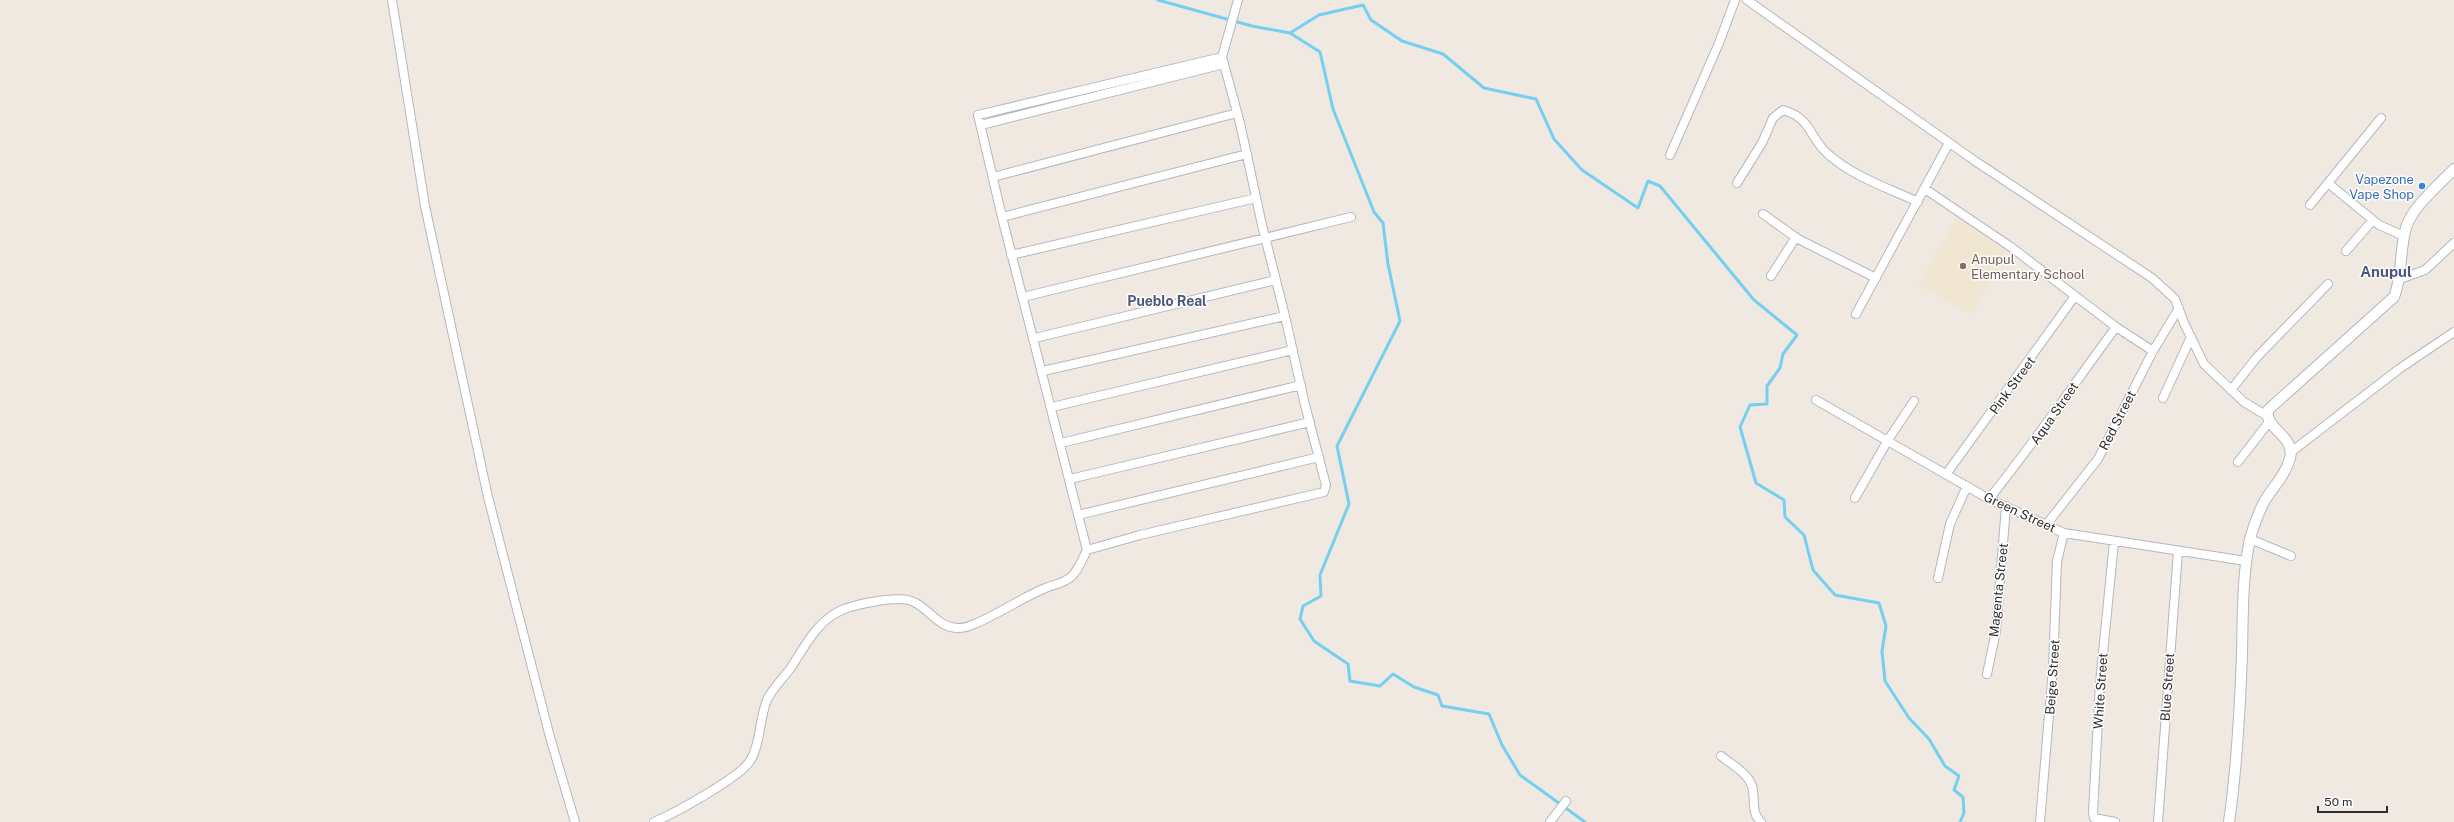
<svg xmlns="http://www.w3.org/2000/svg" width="2454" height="822" font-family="'Public Sans',sans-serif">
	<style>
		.education { fill: #f0e6d1 }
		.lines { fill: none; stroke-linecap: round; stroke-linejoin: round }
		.stream { stroke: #75cff0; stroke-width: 3 }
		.minor-casing { stroke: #b4b7c1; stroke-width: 10 }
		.tertiary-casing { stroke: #b4b7c1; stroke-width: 12 }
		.minor { stroke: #fff; stroke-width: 8 }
		.tertiary { stroke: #fff; stroke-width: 10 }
		.shop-dot { fill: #3f7fe0; stroke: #fff; stroke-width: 1.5 }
		.education-dot { fill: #8d6e63; stroke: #fff; stroke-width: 1.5 }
		.labels { text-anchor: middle; stroke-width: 3; stroke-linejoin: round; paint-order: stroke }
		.shop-label { font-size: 13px; fill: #366cbe; stroke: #fff; text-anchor: end }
		.education-label { font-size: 13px; fill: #785e54; stroke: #fff; text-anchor: start }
		.street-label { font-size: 13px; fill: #2e2e2e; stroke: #fff }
		.neighbourhood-label { font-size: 14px; font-weight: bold; fill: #4d5680; stroke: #fff }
		.quarter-label { font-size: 15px; font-weight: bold; fill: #4d5680; stroke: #fff }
	</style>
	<rect width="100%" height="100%" fill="#efe9e1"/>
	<path class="education" d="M1957,216L2007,246L1972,315L1919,285Z"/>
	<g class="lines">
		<path class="stream" d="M1158,0L1252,26L1290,33L1319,15L1363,5L1371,20L1402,41L1443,54L1484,88L1536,99L1554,139L1582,170L1638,208L1648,181L1660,186L1754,300L1797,335L1783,354L1780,368L1767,386V404L1750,405L1740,427L1756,483L1784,500L1785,517L1804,535L1813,570L1835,595L1879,603L1886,626L1882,651L1885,681L1909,718L1929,739L1945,766L1959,776L1954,790L1963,797L1964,813L1960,822
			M1290,33L1320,52L1333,109L1374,212L1383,223L1388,264L1400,321L1337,446L1349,504L1320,575L1321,596L1303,606L1300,619L1314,641L1348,664L1350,681L1380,686L1393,674L1414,687L1438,695L1442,706L1489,714L1502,745L1520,775L1585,822"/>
		<defs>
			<path id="minor" d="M392,0L425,206L488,497L550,737L575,822
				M1747,0L1975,161L2152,278L2175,299L2184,323L2204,364L2244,402L2267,416
				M1222,57L978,115L1002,217L1087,550L1140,535L1324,492L1326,485L1305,405L1285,316L1262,225L1240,123L1222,57L1238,0
				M981,125L1224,64
				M1670,155L1719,43L1735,0
				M993,177L1237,113
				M1737,183L1762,143L1773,118L1783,110C1812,118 1809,138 1828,154C1852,176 1888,188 1918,202
				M2328,183L2379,225L2404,236
				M1925,189L2011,247L2116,327L2153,351
				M2310,205L2381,118
				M1763,214L1798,239L1876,278
				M1002,217L1247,154
				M2346,251L2373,220
				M1011,255L1256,198
				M1771,276L1796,237
				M2400,279L2425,270L2454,243
				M1023,297L1351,217
				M1856,314L1949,143
				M1035,338L1276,280
				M1043,371L1285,316
				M2231,390L2257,357L2328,284
				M2163,398L2191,337
				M1816,400L1989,499L2064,533L2246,561
				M1052,407L1293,350
				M1061,443L1301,385
				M2291,452L2399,369L2454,332
				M2238,462L2269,422
				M1947,473L2075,296
				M1070,479L1310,422
				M1855,498L1888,440L1914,401
				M1989,499C2034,443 2074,384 2116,327
				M1078,515L1319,457
				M2046,525L2098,459L2153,351L2179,308
				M2250,539L2291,556
				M2114,542L2100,683L2093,812L2094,818L2115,822
				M1938,578L1950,524L1967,486
				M1987,674L1996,631L2006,506
				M1721,756C1731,764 1748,773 1752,786C1756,799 1750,812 1761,822
				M654,822C675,813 739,778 750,761C761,743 759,719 767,700C773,687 784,678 792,666C804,648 815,625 836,613C849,605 900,594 914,602C930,610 938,627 957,628C962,628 968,627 972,625C998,615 1022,597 1048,587C1056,584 1065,583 1072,576C1079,569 1083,558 1087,550
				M1550,822L1566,801
				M2040,822L2053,668L2057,561L2064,533
				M2158,822L2178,551"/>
			<path id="tertiary" d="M2229,822C2237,767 2240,709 2242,653C2243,616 2242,576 2250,539C2253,527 2258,514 2264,502C2272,488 2286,475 2290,458C2296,436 2264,429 2268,410L2394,297C2403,275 2399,251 2406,228C2411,208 2440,184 2454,169"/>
		</defs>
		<use href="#minor" class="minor-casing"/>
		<use href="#tertiary" class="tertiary-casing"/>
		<use href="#minor" class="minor"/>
		<use href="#tertiary" class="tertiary"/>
	</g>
	<circle class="shop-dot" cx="2422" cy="186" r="4"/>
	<circle class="education-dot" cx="1963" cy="266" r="4"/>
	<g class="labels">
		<g class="shop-label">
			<text x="2414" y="184">Vapezone<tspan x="2414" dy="15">Vape Shop</tspan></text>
		</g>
		<g class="education-label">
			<text x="1971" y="264">Anupul<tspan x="1971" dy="15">Elementary School</tspan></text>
		</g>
		<g class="street-label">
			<text transform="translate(2012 385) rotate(-54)" y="5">Pink Street</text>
			<text transform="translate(2054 413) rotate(-55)" y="5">Aqua Street</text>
			<text transform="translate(2117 420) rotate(-63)" y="5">Red Street</text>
			<text transform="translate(2020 512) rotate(25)" y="5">Green Street</text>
			<text transform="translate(1998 590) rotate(-84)" y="5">Magenta Street</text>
			<text transform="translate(2052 677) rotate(-86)" y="5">Beige Street</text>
			<text transform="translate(2167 687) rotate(-86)" y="5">Blue Street</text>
			<text transform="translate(2100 691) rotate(-86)" y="5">White Street</text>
		</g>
		<g class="neighbourhood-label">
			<text x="1167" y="306">Pueblo Real</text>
		</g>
		<g class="quarter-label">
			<text x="2386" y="277">Anupul</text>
		</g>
	</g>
	<path d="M2318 806v6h69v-6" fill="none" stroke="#2e2e2e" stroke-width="2"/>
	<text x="2324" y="806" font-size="12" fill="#2e2e2e" stroke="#ffffff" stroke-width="3" paint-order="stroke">50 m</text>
</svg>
